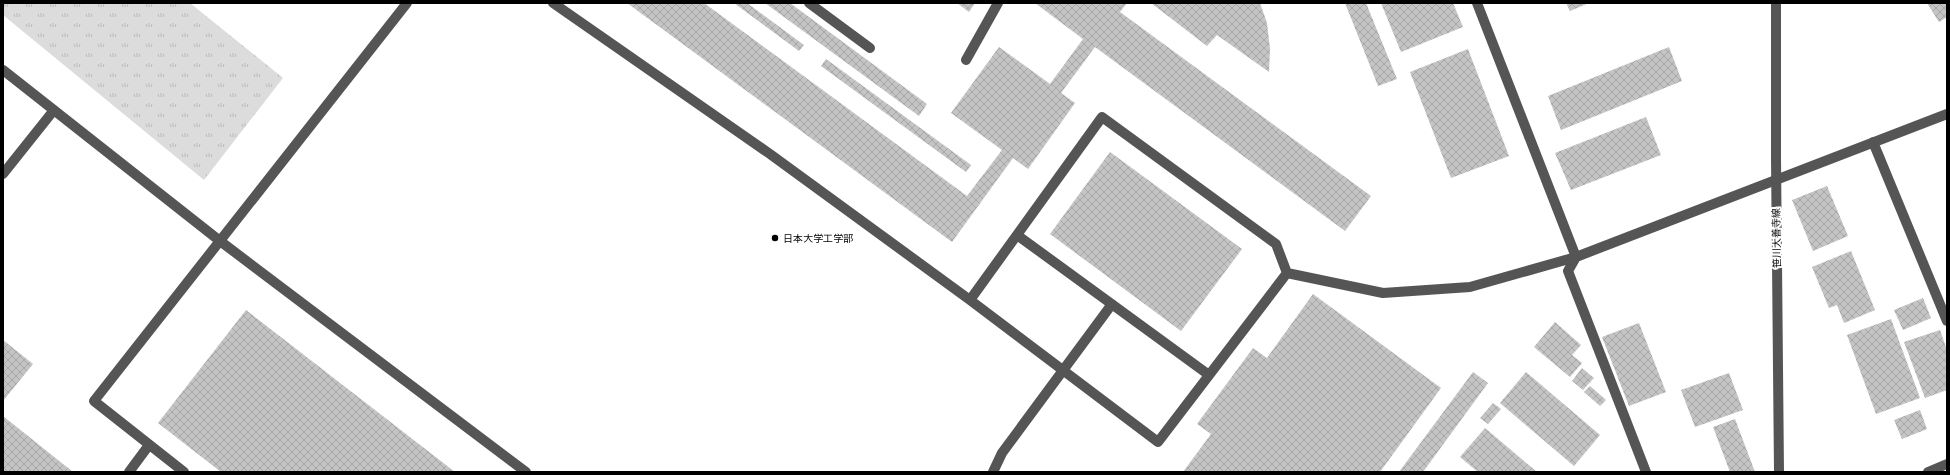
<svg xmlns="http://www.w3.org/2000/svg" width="1950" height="475" font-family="'Roboto Condensed','Noto Sans JP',sans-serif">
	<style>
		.park { fill: url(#park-tufts) }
		.building { fill: url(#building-cross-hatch) }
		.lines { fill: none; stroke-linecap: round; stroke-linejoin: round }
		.minor { stroke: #555; stroke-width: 10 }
		.minor-bridge { stroke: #555; stroke-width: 10 }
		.poi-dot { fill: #000; stroke: #fff; stroke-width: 1.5 }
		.labels { text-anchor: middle; stroke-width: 4; stroke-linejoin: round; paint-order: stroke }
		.poi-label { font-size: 10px; fill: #000; stroke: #fff; text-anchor: start }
		.street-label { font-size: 10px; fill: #000; stroke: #fff }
	</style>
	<defs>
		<pattern id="park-tufts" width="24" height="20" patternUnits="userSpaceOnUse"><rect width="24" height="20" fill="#dcdcdc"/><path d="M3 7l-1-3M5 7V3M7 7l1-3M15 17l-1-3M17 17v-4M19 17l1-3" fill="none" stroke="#bbb"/></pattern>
		<pattern id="building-cross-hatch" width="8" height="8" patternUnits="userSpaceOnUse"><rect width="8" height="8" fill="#c4c4c4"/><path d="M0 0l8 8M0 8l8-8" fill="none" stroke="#a7a7a7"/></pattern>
	</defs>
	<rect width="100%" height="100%" fill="#fff"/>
	<path class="park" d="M3,3H190L283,78L204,180L3,15Z"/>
	<path class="building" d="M627,3H704L967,196L1002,150L951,113L999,47L1050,84L1083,39L1035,3H1127L1120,12L1371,196L1345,231L1095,47L1061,93L1075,103L1028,169L1013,158L952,242Z
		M734,3H747L804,45L799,51Z
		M765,3H790L927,104L919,116Z
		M957,3H975L969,12Z
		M1151,3H1260L1267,23L1270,49L1269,72L1217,35L1207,46Z
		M1345,3H1366L1397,79L1378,86Z
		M1381,3H1453L1463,27L1401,52Z
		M1566,3H1589L1570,11Z
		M1927,3H1947V17L1939,22Z
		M1669,47L1682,81L1561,130L1548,96Z
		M1468,49L1509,156L1451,178L1410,72Z
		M826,59L971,165L966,172L821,66Z
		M1646,117L1661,155L1571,190L1555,153Z
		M1110,152L1242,249L1181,331L1050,234Z
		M1827,186L1848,236L1813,251L1792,200Z
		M1851,251L1875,310L1844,323L1837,305L1829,308L1812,267Z
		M1313,294L1441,388L1380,472H1183L1211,434L1197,424L1253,348L1267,358Z
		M1923,298L1931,318L1903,330L1894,310Z
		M246,310L455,472H221L158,423Z
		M1891,319L1920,398L1876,414L1847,335Z
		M1555,322L1581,345L1572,355L1582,363L1570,377L1534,347Z
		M1639,323L1666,392L1629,406L1602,337Z
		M1940,330L1947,350V390L1925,398L1904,342Z
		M3,340L33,364L3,401Z
		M1582,368L1594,378L1583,390L1572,381Z
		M1473,372L1488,383L1423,472H1399Z
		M1526,372L1600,435L1574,466L1500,403Z
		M1729,373L1743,410L1695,427L1681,390Z
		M1590,386L1606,400L1600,406L1584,392Z
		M1493,403L1501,409L1488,424L1480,418Z
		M1920,410L1927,429L1902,439L1894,420Z
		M3,416L73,472H3Z
		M1735,419L1755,472H1730L1713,427Z
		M1485,428L1537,472H1478L1460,457Z"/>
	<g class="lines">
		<path class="minor" d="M553,3L770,154L970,300L1158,442L1287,273L1276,244L1102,117L970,300
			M809,3L870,48
			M1477,3L1576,257
			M1776,3V158
			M966,60L998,3
			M3,70L220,241L526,472
			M1873,142L1947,321
			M3,174L54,110
			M1017,235L1209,375
			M1576,257L1568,271L1646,472
			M1287,273L1383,293L1470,287L1576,257L1947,114
			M129,472L149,445
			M184,472L94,401L407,3
			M993,472L1002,453L1112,304
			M1928,472L1947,464"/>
		<path class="minor-bridge" d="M1776,158L1779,472"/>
	</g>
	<circle class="poi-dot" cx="775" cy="238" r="4"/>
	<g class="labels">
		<g class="poi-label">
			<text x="783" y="242">日本大学工学部</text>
		</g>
		<g class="street-label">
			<text transform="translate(1776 238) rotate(-91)" y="4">笹川大善寺線</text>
		</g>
	</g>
	<rect width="1950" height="475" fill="none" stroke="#000000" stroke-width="8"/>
</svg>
